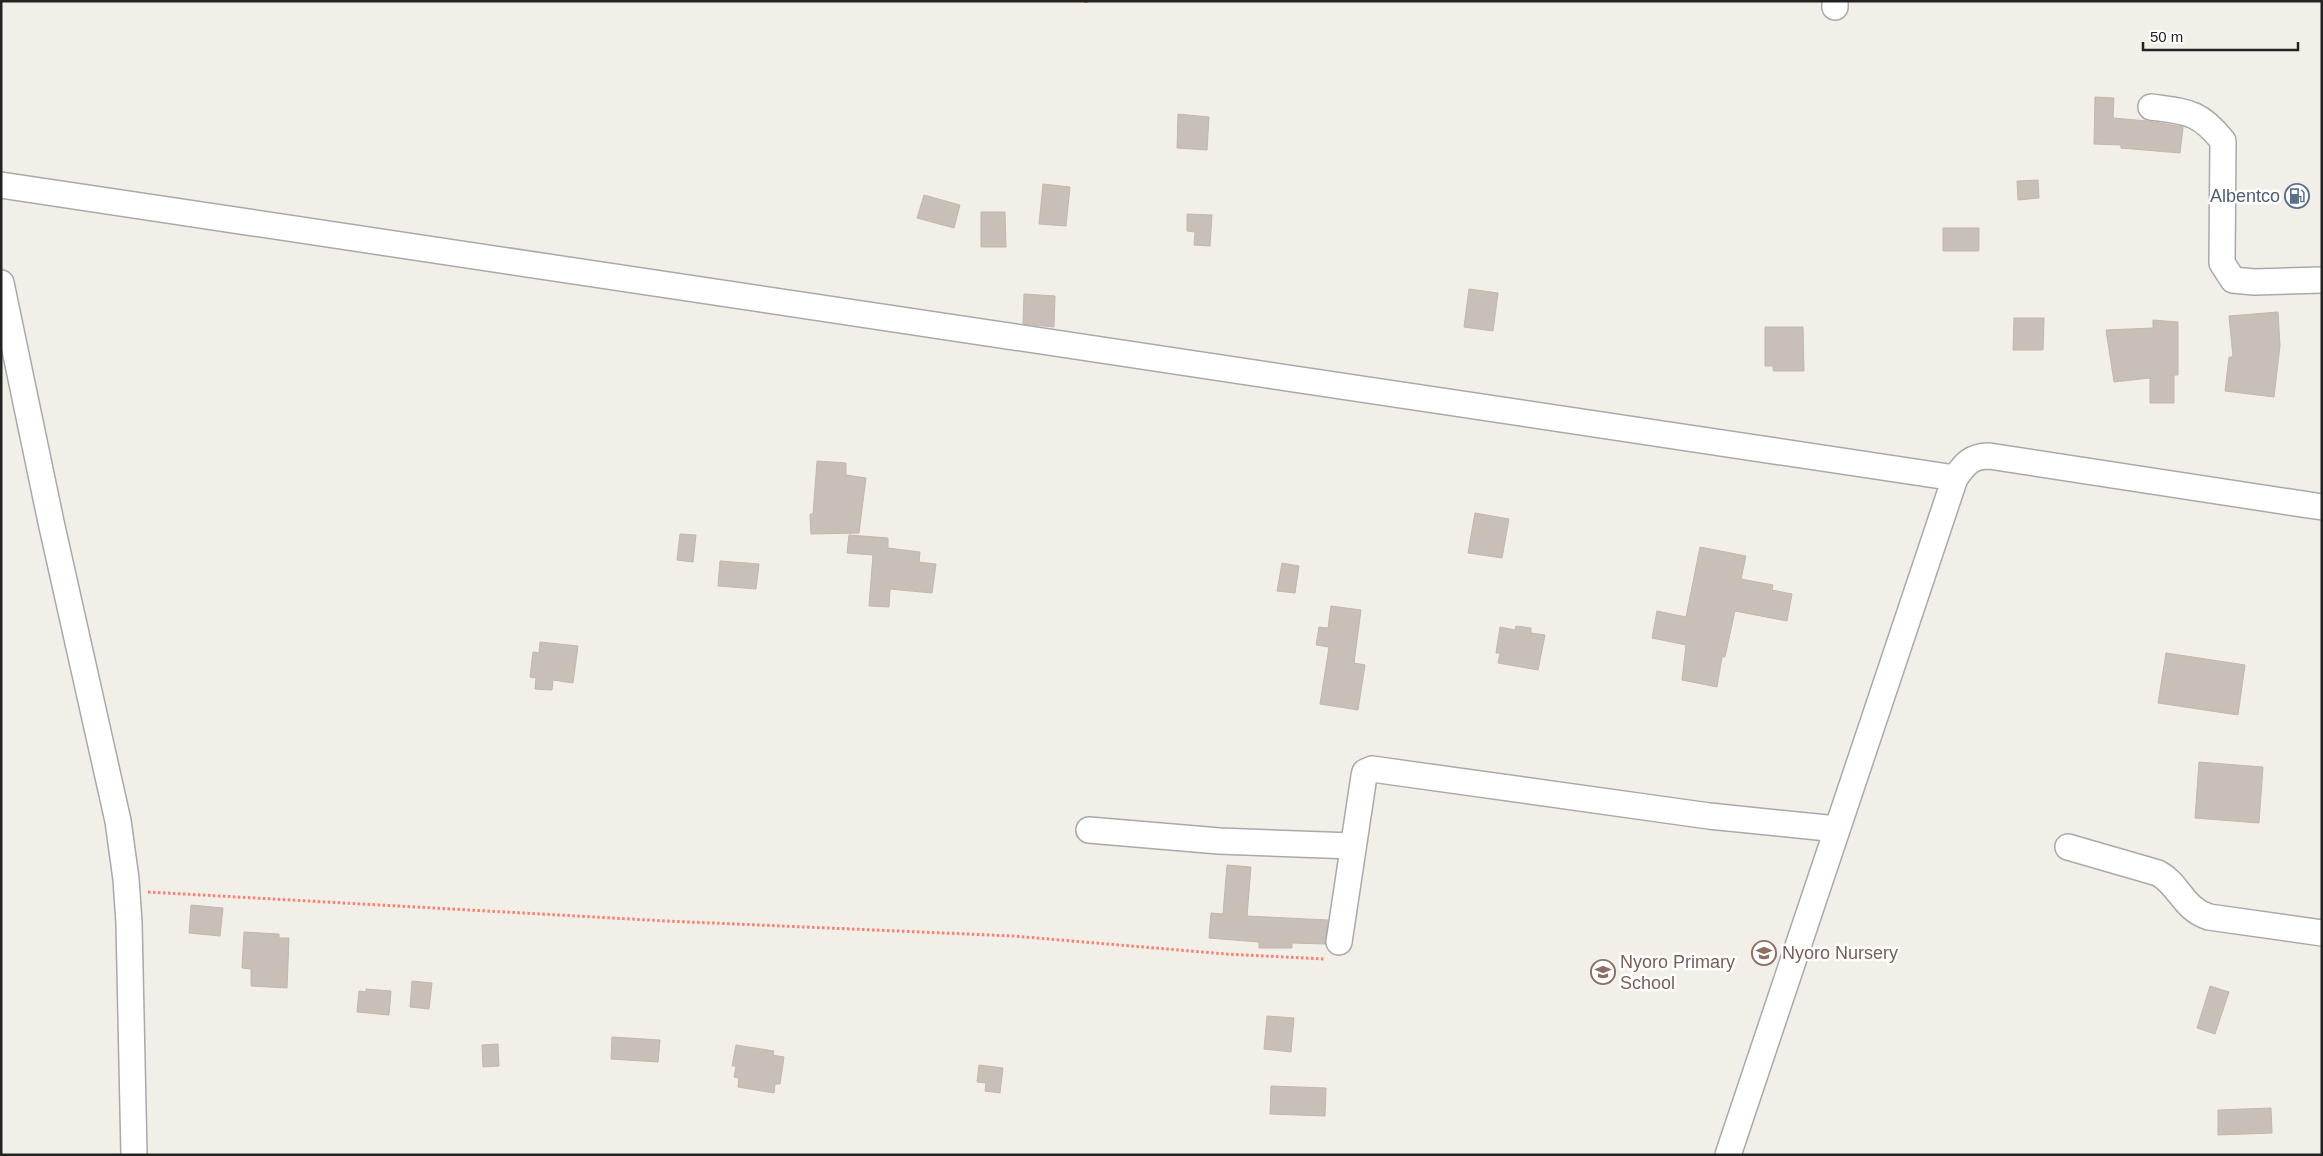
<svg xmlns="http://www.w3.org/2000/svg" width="2323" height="1156" font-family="Helvetica,sans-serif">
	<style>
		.building { fill: #c7bfb8; stroke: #c4b6ab }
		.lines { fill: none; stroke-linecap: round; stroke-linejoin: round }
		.street-casing { stroke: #a9a9a9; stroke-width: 28 }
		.path { stroke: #fa8072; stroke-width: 3; stroke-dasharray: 2.5 2.5; stroke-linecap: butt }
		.street { stroke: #fff; stroke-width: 25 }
		.labels { text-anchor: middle; stroke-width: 5; stroke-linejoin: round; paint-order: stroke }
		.service-label { font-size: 18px; fill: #4e5e75; stroke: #fff; text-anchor: end }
		.education-label { font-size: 18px; fill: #785e54; stroke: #fff; text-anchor: start }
	</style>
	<rect width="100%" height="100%" fill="#f2efe9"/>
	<path class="building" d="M2095,97L2114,98L2113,118L2148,121L2183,127L2180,153L2121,148V145L2094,144Z
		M1178,114L1209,117L1207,150L1177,148Z
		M2038,180L2039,198L2018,200L2017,181Z
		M1043,184L1070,187L1066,226L1039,224Z
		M924,195L960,205L954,228L917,218Z
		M981,212H1005L1006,247H981Z
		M1187,214L1212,215L1210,246L1194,245L1195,232L1187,231Z
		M1943,228H1979V251H1943Z
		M1469,289L1498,293L1493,331L1464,327Z
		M1024,294L1055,296L1054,327L1023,324Z
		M2278,312L2280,346L2274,397L2225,391L2229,357H2233L2229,316Z
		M2014,318H2044L2043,350H2013Z
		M2153,320L2178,322V375H2174V403H2150V378L2114,382L2106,330L2153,328Z
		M1765,327H1803L1804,371H1773V366H1765Z
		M817,461L846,463V475L866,478L859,533L811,534L810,514H813Z
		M1475,513L1509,519L1502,558L1468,553Z
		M680,534L696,535L693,562L677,560Z
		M849,535L888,538V548L920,552L919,562L936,564L932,593L890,589L889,607L869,606L873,555L847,553Z
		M1700,547L1746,556L1741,579L1773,585L1772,590L1792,594L1787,621L1735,611L1725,657H1722L1717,687L1682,680L1686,645L1652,638L1657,611L1686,617Z
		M720,561L759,564L756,589L718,586Z
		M1282,563L1299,566L1295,593L1277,591Z
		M1331,606L1361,610L1354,663L1365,665L1358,710L1320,704L1329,647L1316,645L1319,627L1328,628Z
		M1516,626L1531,628V633L1545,635L1538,670L1498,663L1500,653H1496L1500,627L1515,630Z
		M540,642L578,646L573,683L553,680L552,690L535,689L536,678L530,677L533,652L539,653Z
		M2166,653L2245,665L2238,715L2158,703Z
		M2199,762L2263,767L2259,823L2195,818Z
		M1227,865L1251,867L1247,916L1328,920L1325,944L1292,943V948H1259V942L1209,938L1211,913L1223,914Z
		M191,905L223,908L220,936L189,933Z
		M244,932L279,934V938H289L287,988L251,986V969L242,968Z
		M412,981L432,983L429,1009L410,1007Z
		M2210,986L2229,992L2215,1034L2197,1028Z
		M366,989L391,991L389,1015L357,1012L359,991L366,992Z
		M1267,1016L1294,1018L1291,1052L1264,1049Z
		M612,1037L660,1040L658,1062L611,1059Z
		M498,1044L499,1066L483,1067L482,1045Z
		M736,1045L774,1051L773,1055L784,1057L780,1084H775L774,1093L738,1087L739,1078L734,1077L736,1066H732Z
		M979,1065L1003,1068L1000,1093L985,1091L986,1083L977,1082Z
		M1271,1086L1326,1088L1325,1116L1270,1114Z
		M2271,1108L2272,1133L2218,1135V1110Z"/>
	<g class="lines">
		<defs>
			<path id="street" d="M1835,1V7
				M2151,107C2187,112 2199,111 2223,141L2222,263L2233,280L2254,282L2322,280
				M1,185L1955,478
				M1,283L51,522L118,821L126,879L129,923L134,1155
				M1089,830L1219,841L1352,846
				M2068,847L2158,873C2179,884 2183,909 2209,917L2322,933
				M1339,942L1364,776L1365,772L1372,769L1709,816L1837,829
				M1728,1155L1955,478C1965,464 1971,456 1989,456L2322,507"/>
		</defs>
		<use href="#street" class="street-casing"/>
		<path class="path" d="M1086,3V1
			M148,892L666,921L1013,936L1226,954L1324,959"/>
		<use href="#street" class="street"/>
	</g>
	<defs>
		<symbol id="fuel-ring" viewBox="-11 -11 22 22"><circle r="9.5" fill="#fff" stroke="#5c6f8a" stroke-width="1.5"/><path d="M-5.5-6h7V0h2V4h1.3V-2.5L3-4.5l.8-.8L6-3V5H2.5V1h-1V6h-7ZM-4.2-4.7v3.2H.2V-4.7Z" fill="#5c6f8a"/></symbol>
		<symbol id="school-ring" viewBox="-11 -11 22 22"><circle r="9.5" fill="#fff" stroke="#8d6e63" stroke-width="1.5"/><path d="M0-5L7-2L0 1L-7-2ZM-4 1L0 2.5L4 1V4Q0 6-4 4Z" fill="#8d6e63"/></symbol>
	</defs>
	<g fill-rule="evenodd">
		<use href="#fuel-ring" x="2283" y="182" width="28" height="28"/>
		<use href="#school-ring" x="1750" y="939" width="28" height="28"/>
		<use href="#school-ring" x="1589" y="958" width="28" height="28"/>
	</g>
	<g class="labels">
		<g class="service-label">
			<text x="2280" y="202">Albentco</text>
		</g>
		<g class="education-label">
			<text x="1782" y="959">Nyoro Nursery</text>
			<text x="1620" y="968">Nyoro Primary<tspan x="1620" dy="21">School</tspan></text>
		</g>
	</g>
	<rect width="2323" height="1156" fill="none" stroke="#222222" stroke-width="5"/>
	<path d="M2143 42v8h155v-8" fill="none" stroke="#222222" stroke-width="2.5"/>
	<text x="2150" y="42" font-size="15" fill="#222222" stroke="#ffffff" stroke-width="4" paint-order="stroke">50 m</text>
</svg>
